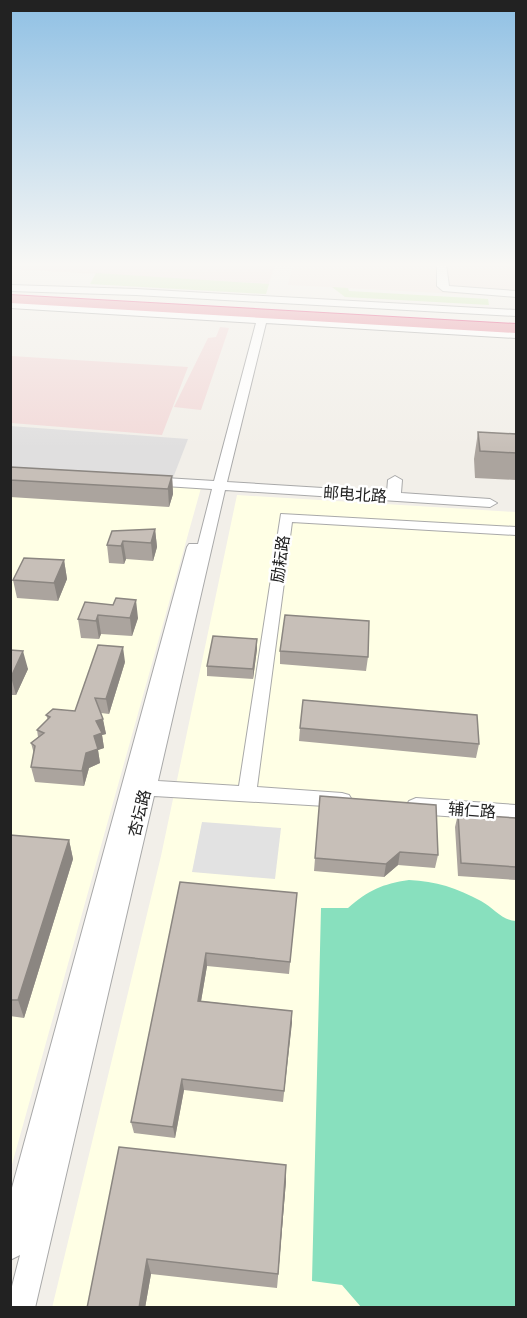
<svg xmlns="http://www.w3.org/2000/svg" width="527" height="1318" font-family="'Roboto Condensed','Noto Sans SC',sans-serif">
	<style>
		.residential { fill: #e0dfdf }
		.commercial { fill: #f2dad9 }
		.education { fill: #ffffe5 }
		.military { fill: #f3e3dd }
		.grass { fill: #cdebb0 }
		.pitch { fill: #88e0be }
		.parking { fill: #e2e2e2 }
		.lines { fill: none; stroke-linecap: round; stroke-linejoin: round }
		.minor-casing { stroke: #a9a9a9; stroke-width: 2 }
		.highway-casing { stroke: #dc2a67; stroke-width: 2 }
		.minor { fill: #fff; fill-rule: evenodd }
		.highway { fill: #e892a2; fill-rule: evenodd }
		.wall { fill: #aba49e }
		.shaded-wall { fill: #8b8681 }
		.building { fill: #c7bfb8; stroke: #8b8681; stroke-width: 1.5 }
		.labels { text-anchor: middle; stroke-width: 5; stroke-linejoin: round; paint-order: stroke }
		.street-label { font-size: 16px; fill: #222; stroke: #fff }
	</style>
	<rect width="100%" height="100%" fill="#f2efe9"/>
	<path class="residential" d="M10,426L188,439L173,478L11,467Z"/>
	<path class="commercial" d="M10,264H275L269,284L11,269Z
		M220,327L229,328L201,410L174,407L208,338L216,337Z
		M11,356L188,367L162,435L11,423Z"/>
	<path class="education" d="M10,477L201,488L11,1168H10Z
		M237,495L516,512V1307L52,1308L161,856Z"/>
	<path class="military" d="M293,264H516V297L288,285Z"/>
	<path class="grass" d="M96,273L269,284L266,294L90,284Z
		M332,287L348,288L349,291L488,299L489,305L345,297Z"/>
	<path class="pitch" d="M409,880C436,881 457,888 481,901C494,908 501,920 516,921V1307H361L342,1285L312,1281L321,908H348C369,890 382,884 409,880Z"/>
	<path class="parking" d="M202,822L281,828L275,879L192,872Z"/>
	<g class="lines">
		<defs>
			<path id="minor" d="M437,264H446L449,286L516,291V297L443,291L437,286Z
				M10,285L136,289L516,310V316L136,295L10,291Z
				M10,302L516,332V338L266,323L227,482L387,492L388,480L395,476L402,480L401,493L490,499L497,503L490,507L225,490L158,781L239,786L281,514L516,527V535L292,522L257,787L342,793L349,795L352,800L349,805L342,807L154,796L35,1308H10V1294L20,1255L10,1260V1195L187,547L189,544H198L212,489L149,485L142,481L149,477L214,481L256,323L10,308Z
				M416,798L516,805V821L416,814L409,811L406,806L409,801Z"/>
			<path id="highway" d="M10,295L516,324V333L10,303Z"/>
		</defs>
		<use href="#minor" class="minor-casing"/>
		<use href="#highway" class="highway-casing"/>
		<use href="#minor" class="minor"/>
		<use href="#highway" class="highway"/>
	</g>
	<path class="wall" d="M478,432L516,434V480L475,478L474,459Z
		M10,467L172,476L173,494L169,507L10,497Z
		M155,529L157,547L153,561L126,559L124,564L109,563L107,545Z
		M64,560L67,579L58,601L17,598L13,580Z
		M85,602L138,618L132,636L101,634L99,639L81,638L78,619Z
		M257,639V649L253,679L207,676V666Z
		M10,650L28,669L16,695H10Z
		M280,651L368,657L366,671L280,664Z
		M125,662L109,714L101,713L106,734L102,735L104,748L98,750L100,763L89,768L84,786L35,782L31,767L34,754L31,743L38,737L37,730L48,720L46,715L75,711Z
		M300,728L479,744L476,758L299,741Z
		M320,796L438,855L435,868L398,865L384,877L314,871Z
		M458,814L516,818V880L458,876L455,827Z
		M10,835L69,840L73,859L24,1018L10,1016Z
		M180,882L297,893L289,974L207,966L201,1001L292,1011L283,1102L184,1090L175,1138L134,1133L131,1122Z
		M119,1147L286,1181L277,1288L151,1274L145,1308Z"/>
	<path class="shaded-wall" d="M172,476L173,494L169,507L168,489Z
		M155,529L157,547L153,561L151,543Z
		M123,541L126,559L124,564L121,546Z
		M64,560L67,579L58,601L54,583Z
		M136,600L138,618L132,636L130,618Z
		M98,615L101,634L99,639L96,621Z
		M257,639V649L253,679V669Z
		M123,647L125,662L109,714L106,699Z
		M23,651L28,669L16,695L11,677Z
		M103,719L106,734L102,735L104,748L98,750L100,763L89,768L84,786L82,771L86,753L94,736L96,721Z
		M69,840L73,859L24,1018L18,1000Z
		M400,852L398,865L384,877L386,864Z
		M206,953L207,966L199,1013L198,1001Z
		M292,1011V1023L283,1102L284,1091Z
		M182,1079L184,1090L175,1138L173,1127Z
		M286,1165V1181L277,1288L278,1274Z
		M147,1259L151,1274L145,1308H139Z"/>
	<path class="building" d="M478,432L516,434V453L480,451Z
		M10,467L172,476L168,489L10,480Z
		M155,529L151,543L123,541L121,546L107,545L112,531Z
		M24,558L64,560L54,583L13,580Z
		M116,598L136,600L130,618L98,615L96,621L78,619L85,602L113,605Z
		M285,615L369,621L368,657L280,651Z
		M213,636L257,639L253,669L207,666Z
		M98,645L123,647L106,699L95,698L103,719L96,721L102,733L94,736L98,749L86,753L82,771L31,767L35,746L31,743L44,733L37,730L50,717L46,715L53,709L75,711Z
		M10,650L23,651L11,677H10Z
		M303,700L477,715L479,744L300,728Z
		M320,796L436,805L438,855L400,852L386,864L315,858Z
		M458,814L516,818V867L461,863Z
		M10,835L69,840L18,1000H10Z
		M180,882L297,893L290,962L206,953L198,1001L292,1011L284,1091L182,1079L173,1127L131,1122Z
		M119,1147L286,1165L278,1274L147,1259L139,1308H87Z"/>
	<linearGradient id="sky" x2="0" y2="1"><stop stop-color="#8fc0e4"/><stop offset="0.59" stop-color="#f9f8f5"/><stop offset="1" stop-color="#f9f8f5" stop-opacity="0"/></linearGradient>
	<rect width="527" height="448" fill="url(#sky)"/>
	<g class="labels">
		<g class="street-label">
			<text transform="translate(355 494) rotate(4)" y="6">邮电北路</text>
			<text transform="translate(280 559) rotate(-82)" y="6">励耘路</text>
			<text transform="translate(472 810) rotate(4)" y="6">辅仁路</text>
			<text transform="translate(139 813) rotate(-76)" y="6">杏坛路</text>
		</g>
	</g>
	<rect width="527" height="1318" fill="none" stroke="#222222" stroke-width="24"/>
</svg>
